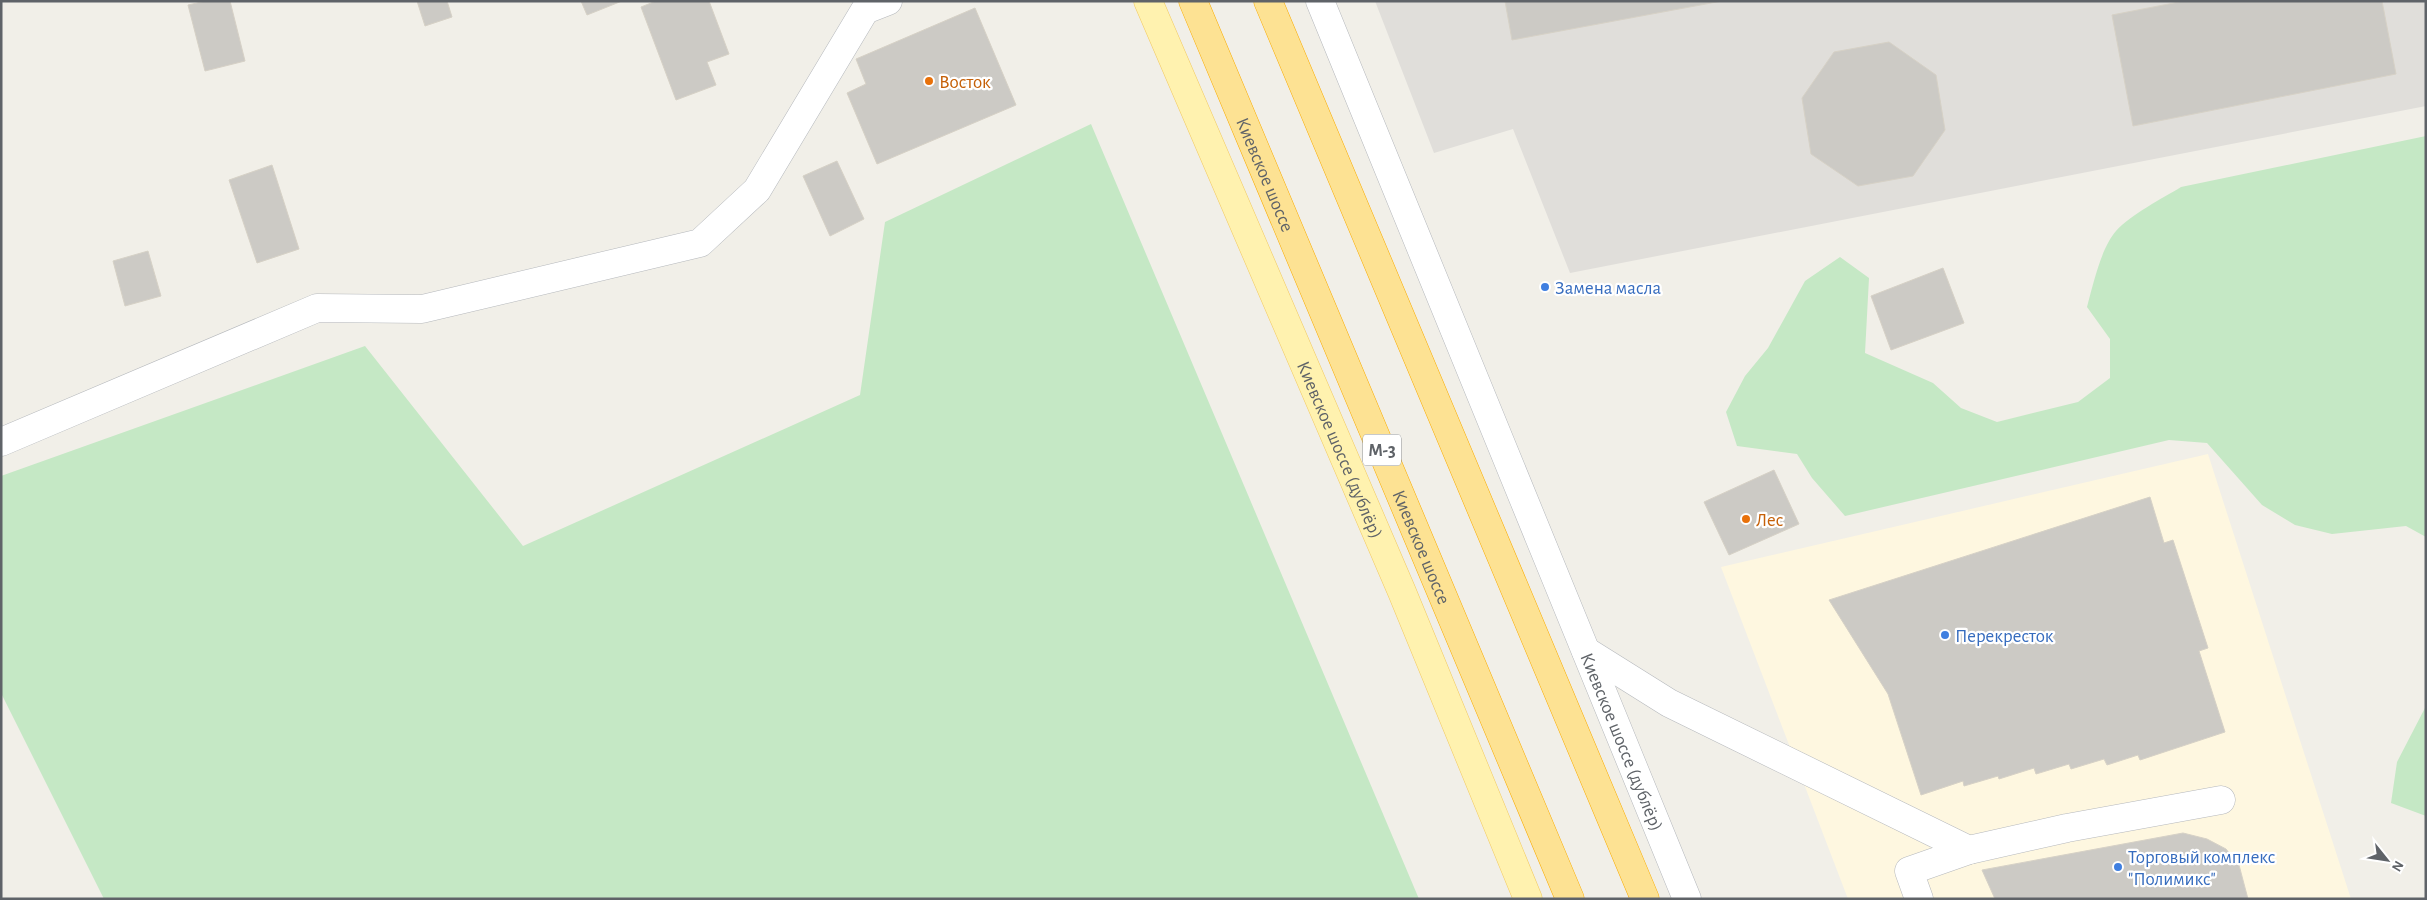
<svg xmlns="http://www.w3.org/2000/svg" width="2427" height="900" font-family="'Alegreya Sans',sans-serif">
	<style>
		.commercial { fill: #fef7e0 }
		.industrial { fill: #e0deda }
		.green { fill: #c5e8c5 }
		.building { fill: #cccac5; stroke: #d6d1c6 }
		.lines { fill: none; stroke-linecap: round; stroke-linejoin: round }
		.minor-casing { stroke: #b5b8bc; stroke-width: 29 }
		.major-casing { stroke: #f2c960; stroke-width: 29 }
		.highway-casing { stroke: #f9ab00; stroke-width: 29 }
		.minor { stroke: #fff; stroke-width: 28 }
		.major { stroke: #fff2af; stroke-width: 28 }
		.highway { stroke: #fde293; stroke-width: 28 }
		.food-dot { fill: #e8710a; stroke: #fff; stroke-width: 2 }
		.shop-dot { fill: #3f7fe0; stroke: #fff; stroke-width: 2 }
		.labels { text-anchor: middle; stroke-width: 4.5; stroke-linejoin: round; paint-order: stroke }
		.shield { fill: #fff; stroke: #8f9295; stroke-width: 1 }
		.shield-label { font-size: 18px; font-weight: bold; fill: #5f6368 }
		.food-label { font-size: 19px; fill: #c56008; stroke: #fff; text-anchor: start }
		.street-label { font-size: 19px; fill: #5f6368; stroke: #fff }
		.shop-label { font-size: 19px; fill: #366cbe; stroke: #fff; text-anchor: start }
	</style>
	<rect width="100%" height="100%" fill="#f1efe8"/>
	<path class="commercial" d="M2208,454L2351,899H1848L1721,567Z"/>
	<path class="industrial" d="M1375,1H2426V106L1570,273L1513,129L1434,153Z"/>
	<path class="green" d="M1091,124L1419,899H104L1,693V476L365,346L523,546L860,395L885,222Z
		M2426,136V537L2406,526L2332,534L2295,525L2262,505L2207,443L2169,440L1845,516L1812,478L1797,454L1737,446L1726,412L1745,376L1768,348L1805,281L1840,257L1869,278L1865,353L1933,383L1961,408L1997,422L2078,402L2110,378V339L2087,307C2093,285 2101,248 2116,231C2130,215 2163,198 2181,187Z
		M2426,706V816L2391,803L2397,762Z"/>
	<path class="building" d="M206,1H230L245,61L205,71L188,5Z
		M417,1H447L452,17L425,26Z
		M581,1H622L587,15Z
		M656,1H709L729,54L707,62L716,85L676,100L641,7Z
		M1505,1H1722L1512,40Z
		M2184,1H2382L2396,74L2133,126L2112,15Z
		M975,8L1016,105L877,164L847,93L866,84L856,59Z
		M1889,42L1936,75L1945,130L1913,176L1858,186L1811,154L1802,98L1834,52Z
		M837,161L864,219L830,236L803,176Z
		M272,165L299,249L257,263L229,180Z
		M148,251L161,296L125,306L113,261Z
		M1943,268L1964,323L1891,350L1871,296Z
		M1774,470L1799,524L1729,555L1704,502Z
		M2150,497L2164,543L2173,540L2208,648L2199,651L2225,732L2140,760L2138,755L2107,765L2104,759L2071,769L2069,764L2036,774L2034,768L1999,779L1998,776L1964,786L1963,781L1921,795L1888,694L1829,600Z
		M2183,833L2207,839L2226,849L2239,865L2248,899H1995L1982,870Z"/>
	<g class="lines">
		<defs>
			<g id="minor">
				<path id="s1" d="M1320,1L1687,899"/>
				<path d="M1,442L317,308L422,309L700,243L757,190L865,10L888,1"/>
				<path d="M1586,651L1669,703L1969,850"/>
				<path d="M1919,899L1909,871L1969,850L2067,828L2221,800"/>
			</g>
			<g id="major">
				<path id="s2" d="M1148,1L1402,592L1528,899"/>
			</g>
			<g id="highway">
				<path id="s3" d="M1193,1L1570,899"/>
				<path d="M1268,1L1645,899"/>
			</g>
		</defs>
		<use href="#minor" class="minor-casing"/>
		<use href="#major" class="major-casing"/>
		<use href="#highway" class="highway-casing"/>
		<use href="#minor" class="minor"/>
		<use href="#major" class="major"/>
		<use href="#highway" class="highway"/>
	</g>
	<g class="food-dot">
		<circle cx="929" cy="81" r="5"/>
		<circle cx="1746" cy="519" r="5"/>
	</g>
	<g class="shop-dot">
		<circle cx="1545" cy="287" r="5"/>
		<circle cx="1945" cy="635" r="5"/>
		<circle cx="2118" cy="867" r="5"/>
	</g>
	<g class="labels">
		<rect class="shield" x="1363" y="434.5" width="38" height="31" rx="4"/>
		<g class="shield-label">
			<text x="1382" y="456">М-3</text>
		</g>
		<g class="food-label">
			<text x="939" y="88">Восток</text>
			<text x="1756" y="526">Лес</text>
		</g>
		<g class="street-label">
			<text dy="7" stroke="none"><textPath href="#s3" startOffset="188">Киевское шоссе</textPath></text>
			<text dy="7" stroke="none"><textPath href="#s2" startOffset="488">Киевское шоссе (дублёр)</textPath></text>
			<text dy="7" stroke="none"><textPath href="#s3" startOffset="592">Киевское шоссе</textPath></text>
			<text dy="7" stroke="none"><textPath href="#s1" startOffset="800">Киевское шоссе (дублёр)</textPath></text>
		</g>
		<g class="shop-label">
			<text x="1555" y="294">Замена масла</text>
			<text x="1955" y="642">Перекресток</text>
			<text x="2128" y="863">Торговый комплекс<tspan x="2128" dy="22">"Полимикс"</tspan></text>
		</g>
	</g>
	<rect width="2427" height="900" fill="none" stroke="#5f6368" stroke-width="5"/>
	<g transform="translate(2387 860) rotate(120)" stroke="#ffffff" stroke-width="4" paint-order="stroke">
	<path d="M0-4L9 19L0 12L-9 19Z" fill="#5f6368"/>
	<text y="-8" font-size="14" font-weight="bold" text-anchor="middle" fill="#5f6368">N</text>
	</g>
</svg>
